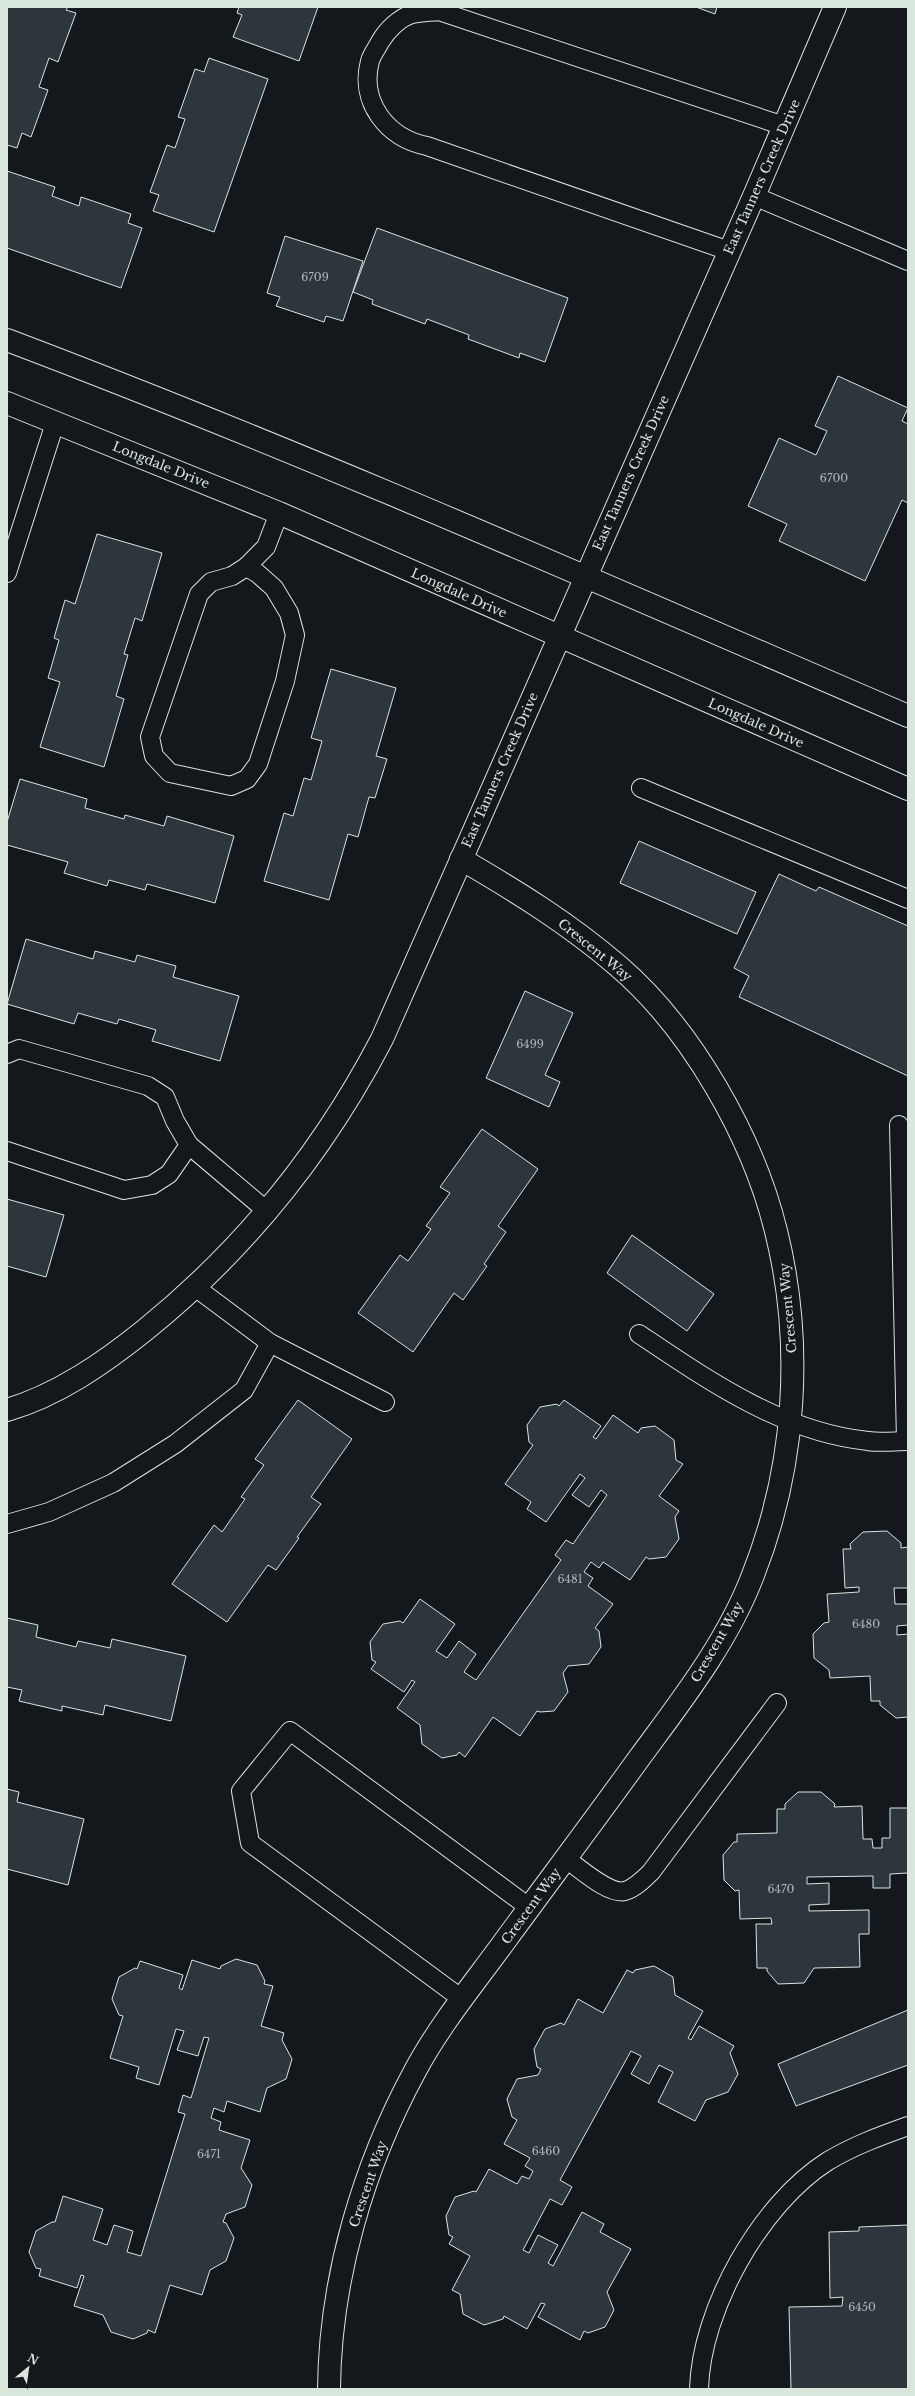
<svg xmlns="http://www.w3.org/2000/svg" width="915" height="2396" viewBox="0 0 915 2396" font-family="'Libre Baskerville',serif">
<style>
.building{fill:#2c363c;stroke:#d8e6dc}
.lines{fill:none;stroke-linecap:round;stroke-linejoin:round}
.service-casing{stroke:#d8e6dc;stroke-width:20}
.minor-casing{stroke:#d8e6dc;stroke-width:24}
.service{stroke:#14181c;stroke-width:18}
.minor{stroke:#14181c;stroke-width:22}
.labels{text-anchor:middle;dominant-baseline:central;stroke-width:3;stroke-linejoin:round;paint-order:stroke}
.number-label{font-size:11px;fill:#adbab4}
.street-label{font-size:13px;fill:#d8e6dc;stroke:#14181c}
</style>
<rect width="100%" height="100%" fill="#14181c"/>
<g class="building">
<polygon points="7,7 68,7 66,10 76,13 58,62 49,58 39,87 48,90 31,137 22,133 17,148 7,145"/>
<polygon points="239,7 318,7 299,61 233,37 242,15 237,13"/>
<polygon points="696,7 717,7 715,14"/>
<polygon points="209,58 268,79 214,232 153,211 159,195 150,192 167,145 175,148 185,119 178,117 195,69 204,72"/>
<polygon points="7,171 55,187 52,196 79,206 81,197 131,214 128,223 142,228 121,288 7,248"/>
<polygon points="377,228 568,298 545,362 520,353 519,358 468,339 469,335 427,319 425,324 372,304 373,300 353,292"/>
<polygon points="285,236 363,261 343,321 326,316 324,322 276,306 280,297 267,293"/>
<polygon points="838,376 908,408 902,421 908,424 908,503 902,500 865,581 779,541 787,524 748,506 779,438 816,455 827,431 815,426"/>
<polygon points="97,534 162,553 142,621 135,618 124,654 128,655 116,696 124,699 104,767 40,747 60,682 48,678 59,640 54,638 65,600 75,604"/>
<polygon points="331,669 396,688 376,756 387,759 375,798 369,797 358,837 348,834 329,900 264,881 284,813 293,816 304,778 311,780 322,741 311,738"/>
<polygon points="20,779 87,799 85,808 124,819 125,815 164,826 167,816 234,836 215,903 147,884 145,890 109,880 107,886 64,873 68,862 7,845 7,822"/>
<polygon points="639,841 756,892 737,934 620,883"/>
<polygon points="779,874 816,891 819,887 908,926 908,1076 739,997 749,976 734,968"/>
<polygon points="26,939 93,959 95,951 135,962 137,955 176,966 173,977 239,996 220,1061 152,1041 156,1030 119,1019 117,1024 78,1013 74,1024 7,1004"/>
<polygon points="525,991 573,1013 545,1075 560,1082 549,1107 486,1078"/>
<polygon points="482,1129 538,1169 498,1226 506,1232 484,1264 487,1266 463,1300 454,1293 413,1352 358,1313 400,1255 408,1261 431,1229 426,1226 450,1193 440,1187"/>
<polygon points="7,1199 64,1215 46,1277 7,1266"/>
<polygon points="632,1235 714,1294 687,1331 607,1273"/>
<polygon points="298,1400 352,1439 311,1497 321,1504 297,1537 299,1538 276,1570 268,1565 227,1622 172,1584 214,1525 222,1532 245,1499 241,1497 264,1465 255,1459"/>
<polygon points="564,1400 601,1426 593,1437 596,1439 613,1415 638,1433 641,1428 655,1426 674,1440 676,1460 683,1464 659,1496 679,1511 675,1517 679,1539 666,1557 649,1559 646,1557 630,1580 603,1562 599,1568 591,1562 584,1572 593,1578 588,1586 613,1604 595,1628 599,1631 601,1647 589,1664 568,1666 563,1673 568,1692 554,1711 540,1712 537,1711 520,1736 493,1717 465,1757 459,1752 457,1755 442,1758 422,1744 420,1725 397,1708 415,1682 412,1680 404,1692 371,1669 376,1662 372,1660 370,1642 383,1624 400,1621 403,1623 420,1599 455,1624 436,1651 447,1658 459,1641 476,1654 464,1672 476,1680 561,1560 555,1555 566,1540 573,1544 607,1495 601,1490 589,1507 572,1495 585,1478 580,1474 546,1522 527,1509 531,1502 505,1484 533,1445 529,1442 527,1425 540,1407 557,1404 559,1406"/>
<polygon points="887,1531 901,1543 901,1548 908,1547 908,1588 894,1588 895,1604 908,1604 908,1625 897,1626 897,1635 908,1634 908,1717 896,1718 880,1705 880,1701 871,1701 870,1676 830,1678 829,1670 814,1658 813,1634 824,1623 829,1622 827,1594 859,1592 859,1587 845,1588 843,1549 851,1549 850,1544 863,1532"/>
<polygon points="7,1618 38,1625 36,1637 76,1647 78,1641 110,1648 112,1639 186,1656 171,1721 105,1705 103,1715 62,1706 62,1711 19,1701 22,1690 7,1687"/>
<polygon points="7,1789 19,1792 17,1802 84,1819 68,1885 7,1869"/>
<polygon points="798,1792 821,1792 835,1804 834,1807 862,1806 863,1839 872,1839 873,1848 882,1848 882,1838 890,1838 890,1808 908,1808 908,1873 890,1874 890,1888 873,1888 873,1876 807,1877 807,1884 829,1883 829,1904 809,1905 809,1911 869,1910 869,1934 859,1934 860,1967 814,1968 804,1983 778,1984 767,1971 767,1968 757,1968 756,1924 772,1924 771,1918 740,1919 739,1890 735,1891 724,1880 723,1855 734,1842 737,1842 737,1834 777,1833 777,1809 785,1809 785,1804"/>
<polygon points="236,1959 257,1965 265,1981 264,1984 273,1986 261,2026 284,2033 282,2040 292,2059 286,2079 267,2088 260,2112 227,2101 224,2112 214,2108 211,2118 221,2122 219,2130 250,2140 241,2168 252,2185 245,2207 226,2214 223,2222 226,2223 234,2238 226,2261 210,2270 202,2295 170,2285 155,2333 148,2330 147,2333 133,2339 111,2332 103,2315 74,2306 84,2276 81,2275 77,2288 39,2276 41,2269 36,2268 29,2252 36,2231 52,2222 55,2222 63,2196 103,2209 93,2240 107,2245 114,2225 133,2231 127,2252 141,2256 185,2114 178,2112 183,2095 191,2098 209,2038 204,2037 198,2056 177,2050 184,2031 176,2029 159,2085 136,2078 139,2067 110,2058 123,2016 119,2015 112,1999 119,1977 135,1968 137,1969 140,1961 183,1975 179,1988 182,1990 192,1960 220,1969 221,1966"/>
<polygon points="654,1966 673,1977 675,1995 703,2011 688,2038 691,2040 699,2026 734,2046 730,2053 738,2074 728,2092 706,2100 695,2121 658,2102 673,2072 659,2065 649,2084 631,2074 641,2056 631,2051 560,2180 572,2187 562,2205 550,2199 523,2250 529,2253 538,2235 558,2245 548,2263 553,2266 582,2212 604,2224 600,2232 631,2249 607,2292 614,2310 605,2327 588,2333 584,2331 580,2340 538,2317 545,2304 541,2303 527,2329 504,2316 503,2319 484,2325 463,2314 460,2294 452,2290 470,2256 449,2244 453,2237 449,2235 446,2216 455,2197 474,2191 476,2192 489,2169 517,2184 522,2176 529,2179 533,2171 525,2166 530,2158 504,2144 517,2120 512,2117 507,2099 517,2079 538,2075 541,2069 537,2067 534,2049 545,2029 561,2023 564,2025 578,1999 603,2013 627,1970 633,1973 635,1970"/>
<polygon points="908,2010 908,2065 796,2106 778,2064"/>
<polygon points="908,2225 908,2389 791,2389 789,2307 842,2306 843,2297 830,2298 829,2232 859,2231 859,2227"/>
</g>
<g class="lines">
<defs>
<g id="service">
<polyline points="754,196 908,261"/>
<path d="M 729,251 L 427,146 C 387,138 359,102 370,61 C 372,54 377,48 380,42 C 387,30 399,18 412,14 C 420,12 430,12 439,11 L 784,126"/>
<polygon points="246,567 257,573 274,588 289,613 295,635 285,681 258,764 247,779 231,786 170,773 154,756 150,737 199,594 211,582 232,576"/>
<polyline points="246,567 266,547 279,513"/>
<polyline points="7,573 55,423"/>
<polyline points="641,788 908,899"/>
<polyline points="7,1054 19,1049 148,1086 165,1097 175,1121 189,1145 169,1174 152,1185 124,1190 7,1151"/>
<polyline points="899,1125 906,1441"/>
<polyline points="189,1145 268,1212"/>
<polyline points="195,1287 270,1343 385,1402"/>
<path d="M 639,1334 C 709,1381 782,1432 868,1441 C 881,1443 895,1441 908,1441"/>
<polyline points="7,1524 49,1512 113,1483 175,1444 244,1390 270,1343"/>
<path d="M 566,1859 C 580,1868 608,1895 625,1891 C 635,1888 644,1879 651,1872 L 777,1703"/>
<polyline points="462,1999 250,1843 241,1791 290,1731 530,1908"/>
<path d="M 699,2389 C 701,2310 760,2204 828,2161 C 853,2146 880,2136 908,2126"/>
</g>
<g id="minor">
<path d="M 7,340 C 311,455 609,587 908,716"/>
<polyline points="7,403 279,513 908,789"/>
<path d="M 7,1410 C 58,1395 104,1363 145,1330 C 244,1250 323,1152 382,1039 L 754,196 L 835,7"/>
<path d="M 329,2389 C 330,2279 363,2167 415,2071 C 440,2024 476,1981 507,1938 C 551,1878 596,1818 640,1757 C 682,1700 728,1641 753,1575 C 796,1466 804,1344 776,1231 C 753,1137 691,1028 617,965 C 568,923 516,891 461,859"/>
</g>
</defs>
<use href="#service" class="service-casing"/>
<use href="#minor" class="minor-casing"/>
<use href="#service" class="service"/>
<use href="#minor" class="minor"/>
</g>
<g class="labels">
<g class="number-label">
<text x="315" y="277">6709</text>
<text x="834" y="478">6700</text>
<text x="530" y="1044">6499</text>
<text x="570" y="1579">6481</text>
<text x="866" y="1624">6480</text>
<text x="781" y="1889">6470</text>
<text x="546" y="2151">6460</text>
<text x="209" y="2154">6471</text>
<text x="862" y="2307">6450</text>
</g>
<g class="street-label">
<text transform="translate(762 177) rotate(-66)">East Tanners Creek Drive</text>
<text transform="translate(161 465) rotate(22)">Longdale Drive</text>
<text transform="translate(631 473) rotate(-66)">East Tanners Creek Drive</text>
<text transform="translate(459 593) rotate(24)">Longdale Drive</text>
<text transform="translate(756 723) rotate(24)">Longdale Drive</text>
<text transform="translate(500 770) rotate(-66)">East Tanners Creek Drive</text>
<text transform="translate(595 950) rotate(39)">Crescent Way</text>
<text transform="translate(788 1308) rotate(-95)">Crescent Way</text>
<text transform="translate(717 1642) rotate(-60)">Crescent Way</text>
<text transform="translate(531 1906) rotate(-54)">Crescent Way</text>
<text transform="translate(368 2184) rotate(-71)">Crescent Way</text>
</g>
</g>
<rect width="915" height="2396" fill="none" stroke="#d8e6dc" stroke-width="16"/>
<g transform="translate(28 2368) rotate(29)" stroke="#14181c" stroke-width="3" paint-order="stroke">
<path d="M0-3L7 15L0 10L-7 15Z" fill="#d8e6dc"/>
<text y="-6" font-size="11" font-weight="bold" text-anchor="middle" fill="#d8e6dc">N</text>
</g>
</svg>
